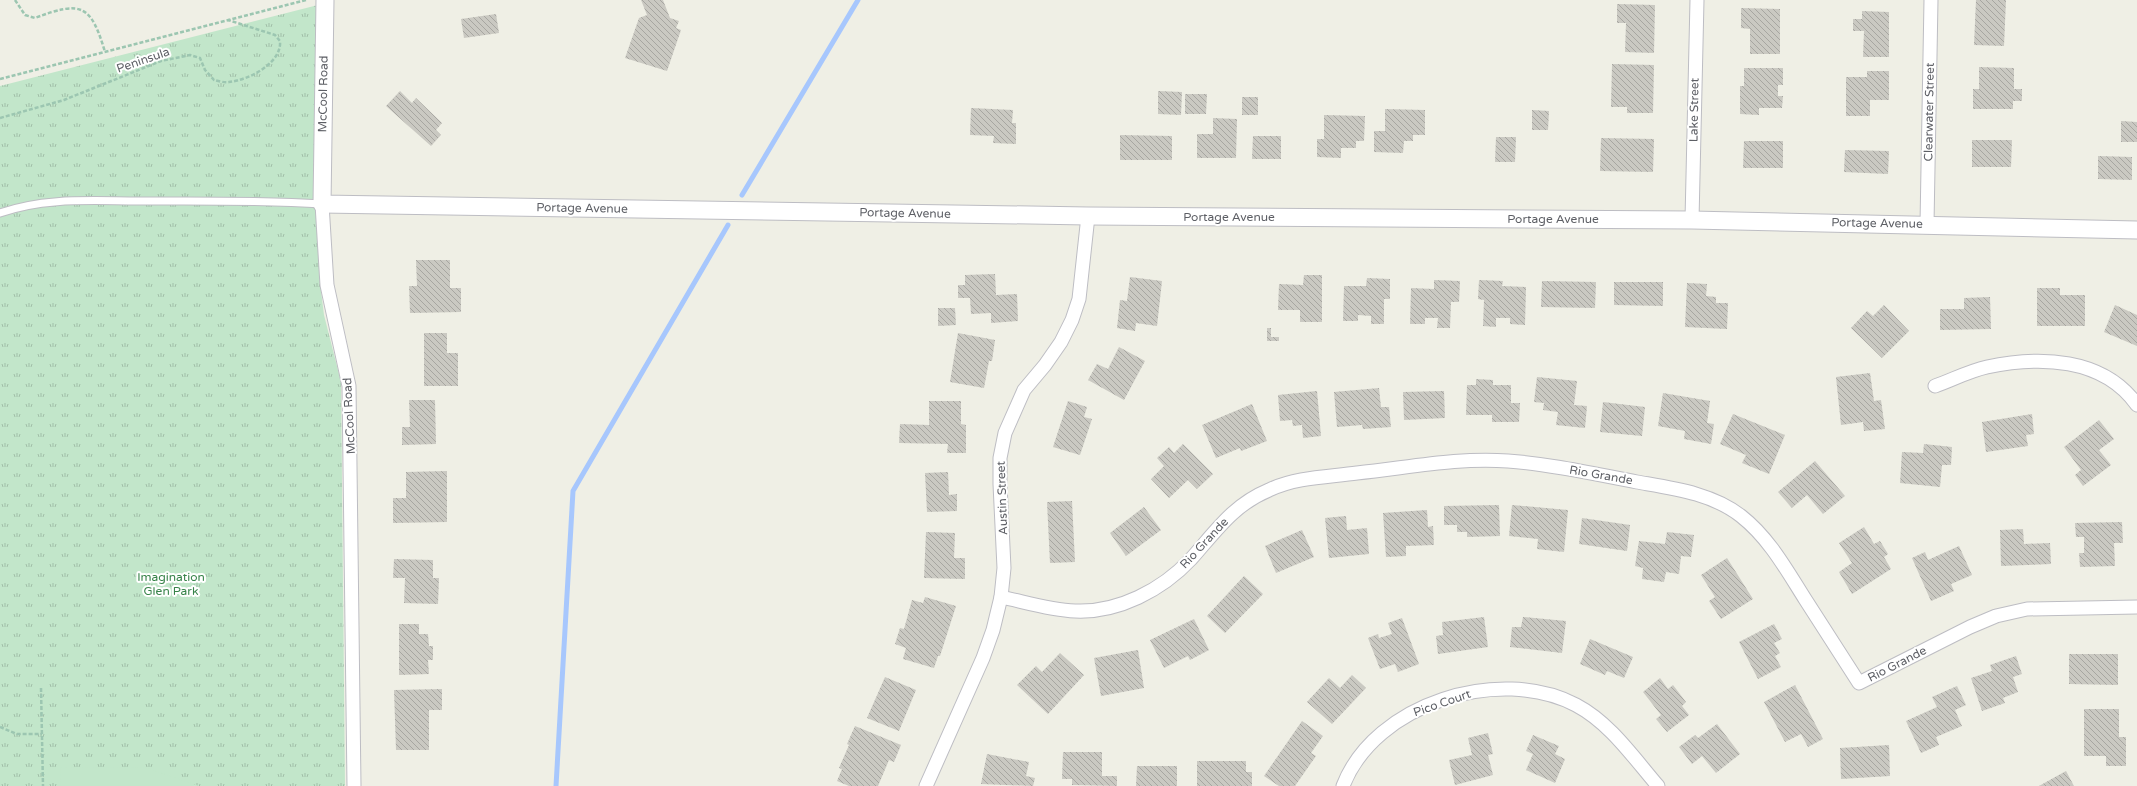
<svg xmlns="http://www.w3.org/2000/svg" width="2137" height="786" viewBox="0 0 2137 786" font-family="'Varela Round',sans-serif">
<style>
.park{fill:url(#park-tufts)}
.pitch{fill:#c2e6ca}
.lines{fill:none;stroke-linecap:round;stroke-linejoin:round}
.stream{stroke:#a7c7fd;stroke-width:5}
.building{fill:url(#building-back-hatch)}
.service-casing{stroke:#bdbdc3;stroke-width:9}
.minor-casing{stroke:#bdbdc3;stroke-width:15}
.tertiary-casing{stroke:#bdbdc3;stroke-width:19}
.path{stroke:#9cc6b1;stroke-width:2.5;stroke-dasharray:4 2;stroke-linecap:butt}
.service{stroke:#fff;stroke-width:7}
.minor{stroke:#fff;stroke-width:13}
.tertiary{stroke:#fff;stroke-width:17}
.labels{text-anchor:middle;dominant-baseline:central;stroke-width:4;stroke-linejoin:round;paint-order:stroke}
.street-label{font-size:12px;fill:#5d5f65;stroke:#fff}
.park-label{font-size:12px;fill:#378349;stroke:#fff}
</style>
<defs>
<pattern id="park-tufts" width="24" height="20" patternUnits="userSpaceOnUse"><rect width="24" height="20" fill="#c2e6ca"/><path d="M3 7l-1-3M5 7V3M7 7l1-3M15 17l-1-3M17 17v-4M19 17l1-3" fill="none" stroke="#a1bea8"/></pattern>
<pattern id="building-back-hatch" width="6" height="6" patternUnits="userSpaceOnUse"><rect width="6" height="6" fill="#cac9c2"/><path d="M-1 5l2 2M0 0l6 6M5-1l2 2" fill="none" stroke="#a7a6a1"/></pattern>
</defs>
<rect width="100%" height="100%" fill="#efefe5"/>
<polygon class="park" points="318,5 318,174 321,291 324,315 341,382 345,786 0,786 0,86"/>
<polygon class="pitch" points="60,767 147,768 199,786 61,786"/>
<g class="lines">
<g class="stream">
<polyline points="742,195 858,0"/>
<polyline points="556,786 573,491 728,225"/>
</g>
</g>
<g class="building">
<polygon points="641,0 663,0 670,18 679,21 676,28 681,30 667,71 625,58 639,18 647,15"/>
<polygon points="1976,0 2006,0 2004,46 1974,45"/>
<polygon points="1617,4 1655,5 1654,53 1625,52 1626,23 1617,23"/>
<polygon points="1741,8 1780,9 1780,54 1750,54 1750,29 1741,28"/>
<polygon points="1862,11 1889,12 1889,57 1863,57 1864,31 1853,31 1853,19 1862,19"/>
<polygon points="496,14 499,33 464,38 461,19"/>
<polygon points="1612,64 1654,65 1653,113 1627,113 1627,107 1611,107"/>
<polygon points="1979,67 2014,68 2014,89 2022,89 2022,101 2013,101 2013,109 1973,109 1973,89 1979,89"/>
<polygon points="1744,68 1783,68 1783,85 1778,85 1778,96 1783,96 1782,108 1759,108 1759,115 1740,114 1740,86 1744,86"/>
<polygon points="1867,71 1889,71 1889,100 1870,100 1870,116 1846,116 1846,77 1867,77"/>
<polygon points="400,91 412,103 416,98 442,123 436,130 441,135 431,146 386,106"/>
<polygon points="1158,91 1182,92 1181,115 1158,114"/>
<polygon points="1185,94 1207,94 1206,114 1185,114"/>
<rect x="1242" y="97" width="16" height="18"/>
<polygon points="971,108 1013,110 1012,123 1016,123 1016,144 993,143 994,136 970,135"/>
<polygon points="1385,109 1425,110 1425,135 1413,135 1413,141 1404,141 1403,153 1374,152 1374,131 1385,131"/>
<polygon points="1532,110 1549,111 1548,130 1532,130"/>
<polygon points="1324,115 1365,116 1364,141 1356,141 1356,148 1341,148 1341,158 1317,157 1317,139 1324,139"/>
<polygon points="1213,118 1237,119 1236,158 1197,158 1197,134 1213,134"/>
<polygon points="2121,121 2137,122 2137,142 2121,142"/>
<polygon points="1120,135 1172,136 1172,160 1120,160"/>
<polygon points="1253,136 1281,136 1281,159 1252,159"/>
<polygon points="1496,137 1516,137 1515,162 1495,162"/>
<polygon points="1601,138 1654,139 1653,172 1600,171"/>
<polygon points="1972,140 2012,140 2011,167 1972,167"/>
<polygon points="1744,141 1783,141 1783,168 1743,168"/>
<polygon points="1845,150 1889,151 1888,174 1844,172"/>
<polygon points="2098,156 2132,157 2132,180 2098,179"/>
<polygon points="416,260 450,260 450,288 461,288 461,312 410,313 409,286 417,286"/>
<polygon points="995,274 996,295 1017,294 1018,321 991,323 991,313 971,314 970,298 958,298 958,285 965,285 965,275"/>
<polygon points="1304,275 1322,275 1322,322 1300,322 1300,310 1278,310 1279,284 1303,285"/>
<polygon points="1130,277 1162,281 1157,326 1136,323 1135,331 1117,328 1120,300 1127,301"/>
<polygon points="1367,278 1390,279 1390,299 1384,299 1384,324 1371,324 1371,316 1358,315 1358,321 1343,321 1344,286 1366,286"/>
<polygon points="1434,280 1460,281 1459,302 1451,302 1450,328 1437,328 1438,318 1425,318 1425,324 1410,324 1411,288 1434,289"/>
<polygon points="1479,280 1503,281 1502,286 1526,287 1525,325 1510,324 1510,318 1496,318 1496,327 1483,326 1484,300 1478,299"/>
<polygon points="1542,281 1596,282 1595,308 1541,307"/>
<polygon points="1614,282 1663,282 1663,306 1614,305"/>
<polygon points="1687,283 1707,284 1706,296 1716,297 1716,303 1728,303 1727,329 1685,327"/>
<polygon points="2037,288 2060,288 2060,295 2085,295 2085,326 2037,326"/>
<polygon points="1990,297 1991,329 1940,330 1940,309 1964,309 1964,298"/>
<polygon points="1884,305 1909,331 1882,358 1851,328 1867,311 1873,316"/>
<polygon points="2115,305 2137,315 2137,346 2104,332"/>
<polygon points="938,308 955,308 956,325 938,326"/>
<polygon points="1267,328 1271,328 1271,337 1279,337 1279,341 1267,341"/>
<polygon points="424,333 447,333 447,353 458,353 458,386 424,386"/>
<polygon points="958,333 995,340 992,361 989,361 984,388 950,382"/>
<polygon points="1119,347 1145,361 1124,400 1088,380 1097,364 1108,369"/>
<polygon points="1870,373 1874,401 1881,400 1885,429 1864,431 1863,422 1841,425 1836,377"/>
<polygon points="1537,377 1577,381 1574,405 1587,406 1585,428 1556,425 1558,412 1543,410 1544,403 1534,402"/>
<polygon points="1476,379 1493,380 1493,385 1511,385 1511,403 1520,403 1519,422 1492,422 1492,415 1466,415 1467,385 1476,385"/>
<polygon points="1379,388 1381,407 1389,407 1391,427 1363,429 1362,425 1337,427 1334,392"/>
<polygon points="1317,391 1321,436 1303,438 1302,425 1293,426 1292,420 1280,421 1278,395"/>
<polygon points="1444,391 1445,418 1404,420 1403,392"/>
<polygon points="1663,393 1710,401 1707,423 1714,424 1711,444 1684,439 1685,431 1658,426"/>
<polygon points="409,400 435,400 436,444 402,445 402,427 410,427"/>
<polygon points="929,401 961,401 961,424 966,425 966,453 947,453 948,444 899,443 900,424 929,425"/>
<polygon points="1068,401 1087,407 1084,417 1092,419 1080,455 1053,447"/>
<polygon points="1603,402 1645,407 1642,436 1600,432"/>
<polygon points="1252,404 1267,441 1241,451 1240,448 1216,458 1202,425"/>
<polygon points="1733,414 1785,435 1769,474 1742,463 1746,455 1720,444"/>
<polygon points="2032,414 2034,434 2026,435 2028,446 1986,452 1982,422"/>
<polygon points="2099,420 2114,439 2099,450 2111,465 2083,486 2075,475 2081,470 2064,447"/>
<polygon points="1183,444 1213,474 1197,489 1188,480 1169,498 1151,479 1164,466 1157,458 1169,447 1174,453"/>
<polygon points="1924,444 1952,447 1951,465 1942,465 1940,487 1900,483 1902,452 1923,453"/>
<polygon points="1815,461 1845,496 1823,514 1807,495 1792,508 1778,492"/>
<polygon points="447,471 447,522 393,523 393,498 406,498 406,472"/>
<polygon points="948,472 949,495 957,494 957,511 927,512 925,473"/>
<polygon points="1072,501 1075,562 1050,563 1047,502"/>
<polygon points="1499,505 1500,536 1467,537 1467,532 1457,532 1457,525 1444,525 1444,506"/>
<polygon points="1512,505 1568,510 1564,552 1537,549 1538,539 1509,536"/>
<polygon points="1144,507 1161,530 1126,556 1110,533"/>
<polygon points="1427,510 1428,527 1433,526 1434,545 1406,546 1406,556 1386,557 1383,513"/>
<polygon points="1346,516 1347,530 1367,528 1369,554 1329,558 1325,518"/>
<polygon points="1582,518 1630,525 1627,551 1579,544"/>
<polygon points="2122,522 2123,543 2114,543 2115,566 2080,567 2079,553 2084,553 2084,537 2076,537 2075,523"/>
<polygon points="1864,527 1874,544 1880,541 1888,554 1884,557 1891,569 1852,594 1839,572 1852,563 1839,543"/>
<polygon points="2023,529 2024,544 2050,543 2051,564 2001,566 2000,530"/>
<polygon points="1302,530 1314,557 1276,573 1265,546"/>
<polygon points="926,532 955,533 954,558 965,558 965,579 924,578"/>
<polygon points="1667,532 1694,535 1691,557 1681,556 1679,574 1666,572 1664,582 1642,579 1643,568 1635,566 1639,541 1665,544"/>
<polygon points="1959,546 1972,575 1951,584 1954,591 1931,601 1912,558 1925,552 1928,560"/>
<polygon points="1727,558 1753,599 1721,619 1709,601 1715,597 1701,575"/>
<polygon points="394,559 433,560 433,578 439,578 438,604 404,603 405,578 393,578"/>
<polygon points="1244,576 1263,594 1225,633 1207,616"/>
<polygon points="925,597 956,606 940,656 938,656 934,668 903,659 906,648 895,644 900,628 904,629 912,600 923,603"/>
<polygon points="1484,617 1488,647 1438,654 1436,636 1443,635 1442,622"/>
<polygon points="1523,617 1566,621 1562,653 1510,647 1512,627 1521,627"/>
<polygon points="1402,618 1419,664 1398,672 1395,664 1380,669 1368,638 1378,634 1379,638 1392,634 1388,623"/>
<polygon points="1194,619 1209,650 1190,660 1188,656 1164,668 1150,640"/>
<polygon points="399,624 419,624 419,634 428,634 429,646 433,646 433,660 428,660 429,674 399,675"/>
<polygon points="1774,624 1782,639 1774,643 1780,653 1775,656 1781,667 1758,679 1739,642"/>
<polygon points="1590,639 1633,657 1624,678 1607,671 1605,675 1580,664"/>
<polygon points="1138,650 1144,688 1101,696 1094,658"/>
<polygon points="1060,653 1084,675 1048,714 1017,685 1036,666 1042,672"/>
<polygon points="2069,654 2118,654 2118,685 2069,684"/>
<polygon points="2016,656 2022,674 2013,677 2018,692 2003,698 2005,703 1982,711 1971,678 1992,671 1990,665"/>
<polygon points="1352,675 1366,688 1332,724 1307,702 1329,678 1340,688"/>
<polygon points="885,677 916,690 899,731 867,718"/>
<polygon points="1660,678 1668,689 1673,685 1686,702 1682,706 1689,715 1667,732 1656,719 1661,715 1643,692"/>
<polygon points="1795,685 1823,739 1808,747 1801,734 1785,742 1764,702"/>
<polygon points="1957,686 1966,705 1955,710 1962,726 1936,737 1939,745 1921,753 1906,721 1937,707 1932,697"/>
<polygon points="442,689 442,710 429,710 429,750 396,750 394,690"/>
<polygon points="2084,709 2119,709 2119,737 2126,737 2126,766 2106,766 2106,756 2084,756"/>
<polygon points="1302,721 1323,736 1311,753 1316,756 1295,786 1279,786 1264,776"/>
<polygon points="1717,724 1740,754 1716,773 1702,756 1692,764 1679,747 1695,735 1698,738"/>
<polygon points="855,726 901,745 894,762 889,760 878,786 849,786 837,781 842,769 839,768 849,745 847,744"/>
<polygon points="1488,733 1493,754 1488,755 1493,775 1455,785 1449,760 1472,755 1468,738"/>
<polygon points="1533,735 1559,746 1555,754 1565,759 1555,783 1526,770 1533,754 1526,751"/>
<polygon points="1889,745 1890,776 1841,779 1840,748"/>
<polygon points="1063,752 1102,752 1102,776 1117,776 1117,786 1072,785 1072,779 1062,779"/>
<polygon points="987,754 1029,762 1026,776 1035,778 1033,786 981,784"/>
<polygon points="1197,761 1246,761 1246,772 1252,772 1252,786 1197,786"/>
<polygon points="1137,766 1177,766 1177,786 1136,786"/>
<polygon points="2066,771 2074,786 2039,786"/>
</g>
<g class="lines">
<defs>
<path id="service" d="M 0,213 C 45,197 92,201 139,201 C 200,201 261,200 322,204"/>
<g id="minor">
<polyline points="322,204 327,285 349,386 354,786"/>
<polyline points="1692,220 1697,0"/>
<polyline points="1927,224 1931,0"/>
<path d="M 1935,386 C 1952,380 1969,371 1987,367 C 2039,356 2103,357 2137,405"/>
<path d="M 1001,597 C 1025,602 1050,610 1075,611 C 1118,613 1162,590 1191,559 C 1216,531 1233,505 1269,490 C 1296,477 1328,477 1357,473 C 1407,468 1458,457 1508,461 C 1551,464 1594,474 1637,482 C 1671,488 1712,493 1741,516 C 1769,538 1786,569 1805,599 C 1823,627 1841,655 1859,683 L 1970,627 L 1996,616 L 2027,609 L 2137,607"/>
<polyline points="926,786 983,658 993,630 1001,597 1004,568 1000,484 1000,458 1005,433 1024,390 1045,365 1061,342 1072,320 1079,299 1088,216"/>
<path d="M 1343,786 C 1375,703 1500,665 1576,705 C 1610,723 1633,757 1658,786"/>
</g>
<polyline id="tertiary" points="325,0 322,204 1088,216 1692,220 2137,230"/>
</defs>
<use href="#service" class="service-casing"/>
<use href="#minor" class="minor-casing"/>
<use href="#tertiary" class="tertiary-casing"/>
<g class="path">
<path d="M 15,0 L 25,15 L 35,18 C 82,0 91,5 105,52"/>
<polyline points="0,79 306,0"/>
<path d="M 0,118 L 64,100 L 161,61 L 190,55 L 200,58 L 205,70 L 214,80 C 218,81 225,83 229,82 C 249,80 282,63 280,41 L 275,35 L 228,20"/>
<polyline points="41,688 43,786"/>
<polyline points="0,727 17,734 42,734"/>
</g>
<use href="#service" class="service"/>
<use href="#minor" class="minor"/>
<use href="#tertiary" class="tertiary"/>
</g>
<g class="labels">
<g class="street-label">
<text transform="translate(143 60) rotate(-19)">Peninsula</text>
<text transform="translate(323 94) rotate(-89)">McCool Road</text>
<text transform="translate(1694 110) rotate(-89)">Lake Street</text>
<text transform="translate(1929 112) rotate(-89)">Clearwater Street</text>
<text transform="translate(582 208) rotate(1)">Portage Avenue</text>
<text transform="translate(905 213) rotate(1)">Portage Avenue</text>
<text x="1229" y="217">Portage Avenue</text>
<text x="1553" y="219">Portage Avenue</text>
<text transform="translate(1877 223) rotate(1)">Portage Avenue</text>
<text transform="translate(349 416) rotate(-93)">McCool Road</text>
<text transform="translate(1601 475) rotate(10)">Rio Grande</text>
<text transform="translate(1002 498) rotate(-92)">Austin Street</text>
<text transform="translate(1204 543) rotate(-47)">Rio Grande</text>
<text transform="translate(1897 664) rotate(-27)">Rio Grande</text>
<text transform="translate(1442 703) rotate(-19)">Pico Court</text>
</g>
<g class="park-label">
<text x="171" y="577">Imagination<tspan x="171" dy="14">Glen Park</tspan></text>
</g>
</g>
</svg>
